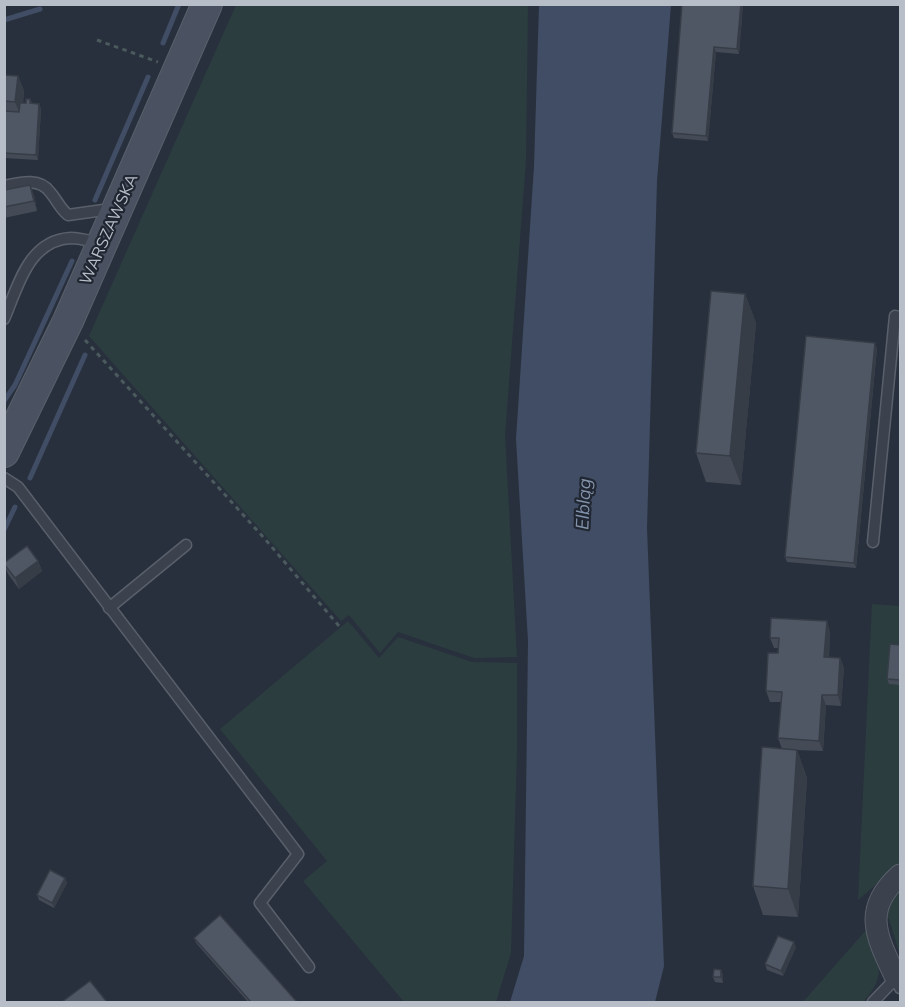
<svg xmlns="http://www.w3.org/2000/svg" width="905" height="1007" viewBox="0 0 905 1007" font-family="Mulish,sans-serif">
<style>
.green{fill:#2b3d3f}
.water{fill:#404d64}
.lines{fill:none;stroke-linecap:round;stroke-linejoin:round}
.stream{stroke:#404d64;stroke-width:5}
.lane-casing{stroke:#5a606b;stroke-width:13}
.street-casing{stroke:#5a606b;stroke-width:23}
.secondary-casing{stroke:#5a606b;stroke-width:32}
.path{stroke:#4a5a5d;stroke-width:3;stroke-dasharray:4.5 4.5;stroke-linecap:butt}
.lane{stroke:#3c424d;stroke-width:10}
.street{stroke:#3c424d;stroke-width:21}
.secondary{stroke:#4a5160;stroke-width:30}
.wall{fill:#444b57}
.shaded-wall{fill:#373d47}
.building{fill:#4f5765;stroke:#373d47;stroke-width:1.5}
.labels{text-anchor:middle;dominant-baseline:central;stroke-width:4.5;stroke-linejoin:round;paint-order:stroke}
.street-label{font-size:16px;fill:#b8bec8;stroke:#212732}
.water-label{font-size:18px;font-style:italic;fill:#8393ac;stroke:#212732}
</style>
<rect width="100%" height="100%" fill="#28303d"/>
<g class="green">
<polygon points="236,5 528,5 526,160 505,435 517,657 474,658 398,632 380,653 349,615 341,621 89,336"/>
<polygon points="872,604 900,606 900,864 858,900"/>
<polygon points="348,621 379,658 398,637 472,662 517,663 517,751 511,953 496,1002 404,1002 303,881 327,861 220,729"/>
<polygon points="900,884 900,955 883,900"/>
<path d="M 867,929 C 878,962 889,973 863,1002 L 803,1002 Z"/>
</g>
<polygon class="water" points="539,5 671,5 657,181 647,528 664,966 655,1002 510,1002 524,956 528,641 516,439 534,166"/>
<g class="lines">
<g class="stream">
<polyline points="4,20 40,9"/>
<polyline points="163,43 179,4"/>
<polyline points="95,200 148,77"/>
<polyline points="4,401 15,385 72,261"/>
<polyline points="30,478 85,355"/>
<polyline points="4,530 15,507"/>
</g>
<defs>
<g id="lane">
<path d="M 4,186 C 19,183 39,177 50,192 C 57,200 59,207 68,215 L 111,209"/>
<path d="M 4,319 C 18,287 28,240 71,238 C 80,238 90,241 99,243"/>
<polyline points="4,478 18,487 298,854 260,903 309,967"/>
<polyline points="873,542 895,316 900,317"/>
<polyline points="109,608 186,545"/>
<polyline points="873,1002 896,978 900,988"/>
</g>
<path id="street" d="M 896,978 C 877,937 861,910 900,875"/>
<polyline id="secondary" points="4,452 68,321 207,4"/>
</defs>
<use href="#lane" class="lane-casing"/>
<use href="#street" class="street-casing"/>
<use href="#secondary" class="secondary-casing"/>
<g class="path">
<polyline points="97,40 158,62"/>
<polyline points="85,340 265,539 339,626"/>
</g>
<use href="#lane" class="lane"/>
<use href="#street" class="street"/>
<use href="#secondary" class="secondary"/>
</g>
<g class="wall">
<polygon points="682,4 743,4 739,54 716,52 708,141 674,138 672,133"/>
<polygon points="4,75 18,76 24,91 23,103 26,103 30,99 32,103 39,104 41,109 38,160 4,158"/>
<polygon points="4,190 34,195 37,211 4,218"/>
<polygon points="745,294 756,323 741,485 706,482 696,453"/>
<polygon points="877,348 856,568 787,562 785,557"/>
<polygon points="38,561 42,571 19,589 8,574 4,565 4,563"/>
<polygon points="830,631 829,657 840,658 844,668 841,706 826,705 823,751 797,750 807,778 798,917 763,915 753,886 782,749 778,738 781,702 770,702 766,691 778,653 778,648 774,648 770,638"/>
<polygon points="900,645 900,685 889,684 887,679"/>
<polygon points="65,878 67,883 54,908 39,900 37,895"/>
<polygon points="194,938 297,1002 248,1002 196,943"/>
<polygon points="796,947 783,976 767,970 765,964"/>
<polygon points="721,970 723,975 723,983 715,982 713,977"/>
</g>
<g class="shaded-wall">
<polygon points="741,4 743,4 739,54 737,49"/>
<polygon points="714,47 716,52 708,141 706,136"/>
<polygon points="18,76 24,91 21,117 15,102"/>
<polygon points="39,104 41,109 38,160 36,155"/>
<polygon points="30,185 34,195 37,211 34,201"/>
<polygon points="745,294 756,323 741,485 730,456"/>
<polygon points="875,343 877,348 856,568 854,563"/>
<polygon points="38,561 42,571 19,589 15,578"/>
<polygon points="827,621 830,631 828,667 824,657"/>
<polygon points="840,658 844,668 841,706 838,695"/>
<polygon points="822,695 826,705 823,751 819,741"/>
<polygon points="797,750 807,778 798,917 788,889"/>
<polygon points="65,878 67,883 54,908 52,903"/>
<polygon points="794,942 796,947 783,976 781,971"/>
<polygon points="721,970 723,975 723,983 721,977"/>
</g>
<g class="building">
<polygon points="682,4 741,4 737,49 714,47 706,136 672,133"/>
<polygon points="4,75 18,76 15,102 4,101"/>
<polygon points="26,99 30,99 30,103 39,104 36,155 4,153 4,111 19,112 20,103 26,103"/>
<polygon points="30,185 34,201 4,207 4,190"/>
<polygon points="711,291 745,294 730,456 696,453"/>
<polygon points="806,336 875,343 854,563 785,557"/>
<polygon points="27,546 38,561 15,578 4,564 4,563"/>
<polygon points="771,618 827,621 824,657 840,658 838,695 822,695 819,741 778,738 782,692 766,691 768,653 778,653 779,638 770,638"/>
<polygon points="890,644 900,645 900,680 887,679"/>
<polygon points="762,747 797,750 788,889 753,886"/>
<polygon points="50,870 65,878 52,903 37,895"/>
<polygon points="220,915 297,1002 251,1002 194,938"/>
<polygon points="778,936 794,942 781,971 765,964"/>
<polygon points="714,969 721,970 721,977 713,977"/>
<polygon points="90,981 107,1002 62,1002"/>
</g>
<g class="labels">
<g class="street-label">
<text transform="translate(108 229) rotate(-66)">WARSZAWSKA</text>
</g>
<g class="water-label">
<text transform="translate(583 504) rotate(-87)">Elbląg</text>
</g>
</g>
<rect width="905" height="1007" fill="none" stroke="#b8bec8" stroke-width="12"/>
</svg>
